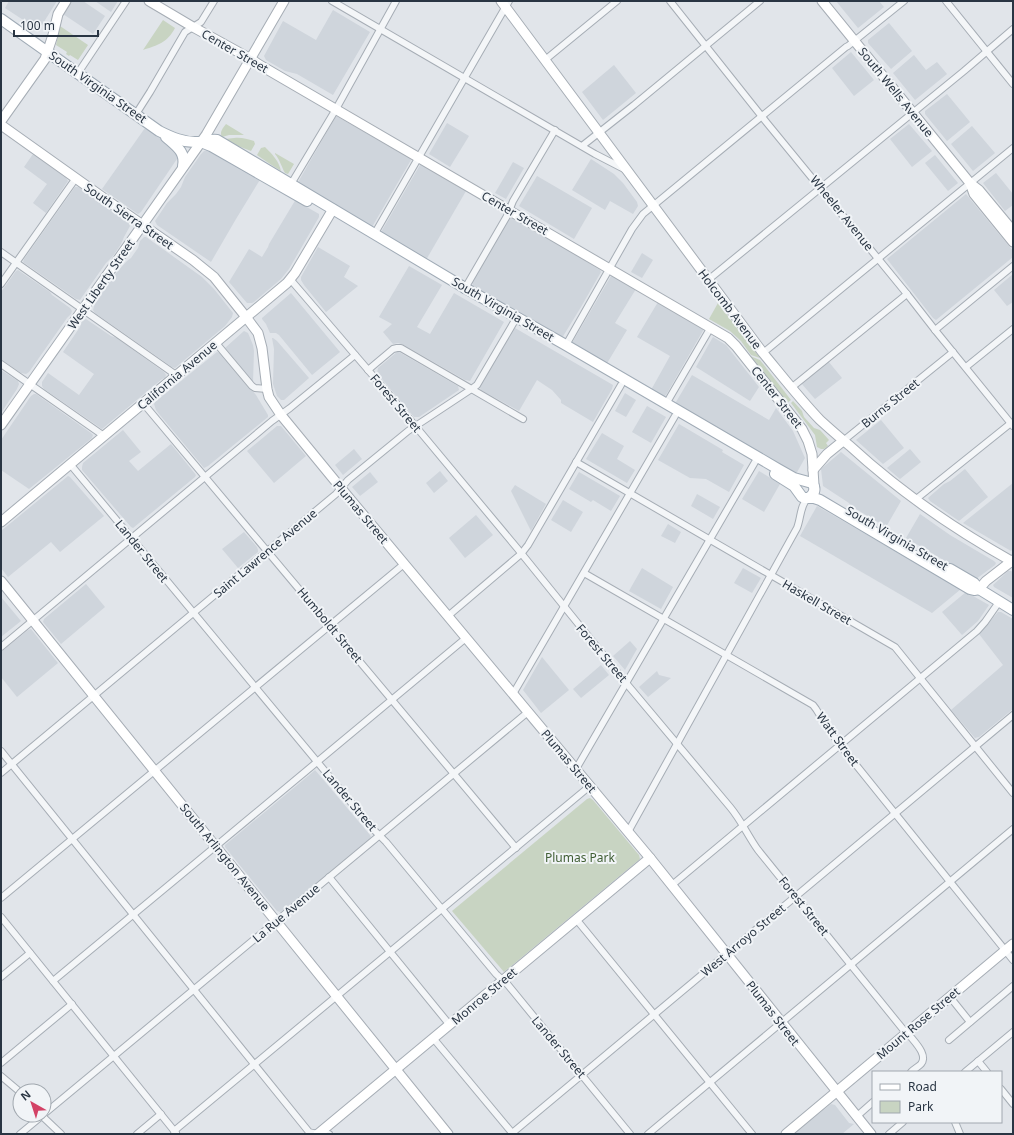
<svg xmlns="http://www.w3.org/2000/svg" width="1014" height="1135" viewBox="0 0 1014 1135" font-family="'Noto Sans',sans-serif">
<style>
.built{fill:#cfd5dc}
.green{fill:#c8d4c2}
.lines{fill:none;stroke-linecap:round;stroke-linejoin:round}
.street-casing{stroke:#a6adb5;stroke-width:8}
.secondary-casing{stroke:#a6adb5;stroke-width:11}
.primary-casing{stroke:#a0abb6;stroke-width:12}
.street{stroke:#f4f6f8;stroke-width:6}
.secondary{stroke:#fff;stroke-width:9}
.primary{stroke:#fff;stroke-width:10}
.labels{text-anchor:middle;dominant-baseline:central;stroke-width:4;stroke-linejoin:round;paint-order:stroke}
.street-label{font-size:12px;fill:#293543;stroke:#f1f4f7}
.park-label{font-size:12px;fill:#415f35;stroke:#f1f4f7}
</style>
<rect width="100%" height="100%" fill="#e1e5ea"/>
<g class="built">
<polygon points="9,1 57,1 42,25 40,25 37,29 5,8"/>
<polygon points="71,1 83,1 105,16 93,34 63,14"/>
<polygon points="95,1 118,1 111,12"/>
<polygon points="836,1 879,1 884,7 858,28"/>
<polygon points="333,10 370,32 333,95 297,74 285,71 266,60 264,56 283,21 316,40"/>
<polygon points="889,23 912,51 891,69 868,43 868,40"/>
<polygon points="851,52 874,80 854,96 832,68"/>
<polygon points="914,55 926,70 937,62 947,74 915,100 893,73"/>
<polygon points="614,65 636,93 603,120 582,92"/>
<polygon points="947,94 970,122 947,141 925,114 925,111"/>
<polygon points="336,116 338,117 410,158 411,160 372,227 297,184"/>
<polygon points="447,123 469,136 450,167 429,154"/>
<polygon points="909,124 932,151 912,167 890,139"/>
<polygon points="972,126 995,153 973,171 951,144"/>
<polygon points="145,128 173,147 179,156 141,212 138,214 102,189"/>
<polygon points="207,150 242,171 253,177 261,178 236,219 211,262 157,225 155,221 167,203 176,194 181,187 185,177 201,154 204,151"/>
<polygon points="33,154 66,178 68,181 46,213 33,203 47,184 24,167"/>
<polygon points="935,155 958,183 948,191 925,163"/>
<polygon points="591,159 614,174 623,183 637,202 638,206 633,214 610,201 605,210 572,190"/>
<polygon points="513,162 524,168 506,199 495,193"/>
<polygon points="420,165 423,165 466,191 426,260 381,232"/>
<polygon points="996,173 1013,194 1013,205 1005,211 983,183"/>
<polygon points="537,176 592,208 574,239 519,206"/>
<polygon points="75,187 78,187 80,188 127,221 129,224 130,226 124,237 121,244 113,256 106,263 82,297 80,300 76,299 23,262 24,259"/>
<polygon points="966,194 1013,251 1013,257 936,320 933,318 887,259"/>
<polygon points="296,199 305,206 319,214 319,217 289,269 281,279 254,302 252,303 247,303 229,282 249,249 262,257 268,247 269,244"/>
<polygon points="511,217 547,237 600,270 601,272 581,307 562,338 474,288 473,286 472,282 509,218"/>
<polygon points="144,237 146,237 202,277 214,289 233,313 232,317 225,326 175,368 172,367 95,313 93,310 95,303 117,272 127,261 131,258 138,248 140,241"/>
<polygon points="318,247 350,266 344,277 358,286 326,312 304,285 301,280 301,277"/>
<polygon points="642,253 653,260 642,278 631,272"/>
<polygon points="409,266 442,285 417,327 430,334 454,293 504,322 470,381 465,380 404,345 398,343 393,344 383,332 392,324 379,317"/>
<polygon points="18,270 50,292 52,295 70,308 72,311 71,314 67,318 29,372 26,374 21,373 1,359 1,292 16,271"/>
<polygon points="1013,274 1013,302 1007,306 994,290"/>
<polygon points="611,276 612,276 636,289 615,323 627,330 606,365 572,343"/>
<polygon points="291,293 340,352 312,375 279,335 276,333 270,333 266,324 262,319 262,318"/>
<polygon points="658,302 704,329 666,395 664,397 651,390 670,356 637,337"/>
<polygon points="86,319 111,336 117,338 164,372 166,375 165,378 162,379 102,429 44,389 42,386 42,382 48,373 79,395 94,374 63,352 80,327 81,323 83,320"/>
<polygon points="515,328 613,385 612,389 593,422 561,403 561,400 552,390 537,380 519,411 481,390 479,386 513,329"/>
<polygon points="244,331 248,333 253,345 254,351 253,382 225,348"/>
<polygon points="713,337 726,345 759,387 750,401 696,367"/>
<polygon points="273,338 277,341 309,378 284,400 281,400 277,396 273,384 274,349 272,338"/>
<polygon points="217,352 222,354 256,395 268,415 268,417 208,466 204,468 159,414 156,410 154,404 155,402"/>
<polygon points="397,352 399,352 458,386 459,390 419,417 414,417 377,373 378,368"/>
<polygon points="828,361 842,378 815,399 801,383"/>
<polygon points="1,370 18,381 19,384 17,389 1,413"/>
<polygon points="692,375 769,420 776,408 793,431 805,458 796,474 677,405 676,402"/>
<polygon points="625,393 636,400 626,417 615,411"/>
<polygon points="34,394 36,394 91,433 93,435 92,438 29,489 1,470 1,440 31,396"/>
<polygon points="647,406 666,417 651,443 632,432"/>
<polygon points="881,420 904,448 883,464 856,440"/>
<polygon points="679,424 723,450 722,452 744,465 729,492 706,479 690,478 658,460"/>
<polygon points="277,426 281,426 306,456 274,483 247,451"/>
<polygon points="123,430 141,452 129,461 138,471 171,444 196,475 195,477 133,528 131,527 82,470 82,467 83,463"/>
<polygon points="602,433 624,446 617,459 635,470 627,483 586,459"/>
<polygon points="354,449 362,459 343,475 335,465"/>
<polygon points="910,449 921,462 900,479 887,468"/>
<polygon points="841,452 901,501 886,527 851,506 849,503 823,486 821,469"/>
<polygon points="965,469 988,497 959,521 930,501 928,498 944,484 950,481"/>
<polygon points="440,471 448,481 434,493 426,483"/>
<polygon points="759,471 780,484 764,512 742,499"/>
<polygon points="370,472 378,482 360,496 352,487"/>
<polygon points="579,472 620,496 611,511 593,500 591,502 569,489"/>
<polygon points="68,476 70,477 104,516 60,552 51,542 8,577 1,568 1,531"/>
<polygon points="1013,483 1013,549 1011,551 963,523"/>
<polygon points="515,485 546,504 531,531 511,491"/>
<polygon points="697,494 720,507 713,519 691,506"/>
<polygon points="563,500 583,512 571,532 551,520"/>
<polygon points="817,506 883,544 961,589 932,613 800,536"/>
<polygon points="920,514 950,535 994,561 996,563 995,565 976,579 906,538"/>
<polygon points="476,515 493,535 465,558 449,538"/>
<polygon points="668,524 681,532 675,543 661,536"/>
<polygon points="244,532 257,547 258,550 258,552 238,568 222,549"/>
<polygon points="642,568 673,587 661,609 629,591"/>
<polygon points="743,568 761,578 752,593 734,583"/>
<polygon points="1008,571 1011,571 1013,572 1013,598 994,587 993,585"/>
<polygon points="86,584 105,607 61,644 43,622 44,619"/>
<polygon points="966,592 989,605 978,621 962,635 942,612"/>
<polygon points="1,597 21,621 1,637"/>
<polygon points="998,612 1001,612 1013,619 1013,709 979,737 975,738 951,710 1003,665 979,634"/>
<polygon points="31,629 58,663 17,697 1,677 1,652 28,630"/>
<polygon points="630,641 637,649 625,670 613,656"/>
<polygon points="542,657 569,690 541,713 523,690"/>
<polygon points="601,665 609,675 581,698 573,689"/>
<polygon points="657,671 659,675 671,678 648,697 639,687"/>
<polygon points="315,770 370,835 371,837 369,840 282,911 280,912 277,911 225,847 225,845 314,771"/>
<polygon points="831,1104 835,1105 849,1123 854,1124 842,1134 793,1134"/>
</g>
<g class="green">
<path d="M 163,20 L 175,28 C 167,43 158,45 143,50 Z"/>
<polygon points="60,26 88,45 78,60 70,55 69,56 66,54 67,52 56,45"/>
<path d="M 226,124 L 244,135 L 229,135 L 222,137 C 219,132 223,128 226,124 Z"/>
<path d="M 234,138 C 241,137 247,139 254,141 L 255,144 L 251,151 L 238,146 L 225,139 Z"/>
<path d="M 265,147 C 272,154 279,161 281,171 L 270,164 L 257,155 L 261,148 Z"/>
<path d="M 275,153 L 294,164 L 288,174 L 285,173 C 282,168 280,160 275,154 Z"/>
<polygon points="718,303 760,358 751,355 741,341 730,331 709,319"/>
<polygon points="750,356 760,360 791,400 787,403"/>
<polygon points="793,401 802,411 804,417 814,428 820,430 829,440 826,443 828,446 824,449 821,449 817,447 815,435 791,403"/>
<polygon points="590,798 593,800 639,855 640,859 504,972 452,911 587,799"/>
</g>
<g class="lines">
<defs>
<g id="street">
<polyline points="332,1 595,154 626,170"/>
<polyline points="670,1 767,123 907,294 935,330 1013,426"/>
<polyline points="946,1 1013,84"/>
<polyline points="545,60 617,1"/>
<polyline points="78,73 126,1"/>
<polyline points="136,114 150,92 185,32 201,22 214,1"/>
<polyline points="582,146 634,105 760,1"/>
<polyline points="291,184 336,109 396,1"/>
<polyline points="375,233 509,1"/>
<polyline points="1,252 176,375"/>
<path d="M 290,279 L 387,392 L 517,548 L 626,683 L 730,807 C 741,820 748,836 758,850 L 906,1033"/>
<polyline points="708,280 964,71 1013,29"/>
<polyline points="1,284 76,178"/>
<polyline points="464,290 507,216 513,201 555,130"/>
<polyline points="935,330 1013,266"/>
<polyline points="216,343 252,386 255,388 267,389"/>
<polyline points="566,345 632,229 643,214 846,47 848,46 904,1"/>
<polyline points="763,353 1013,148"/>
<polyline points="1,364 104,436"/>
<polyline points="966,367 1013,329"/>
<polyline points="368,370 393,349 397,348 401,348 523,419"/>
<polyline points="791,388 907,294"/>
<polyline points="143,403 516,848"/>
<polyline points="666,404 711,327"/>
<polyline points="843,441 953,352"/>
<polyline points="576,462 895,647 1013,793"/>
<polyline points="70,464 373,829 386,842 496,974 508,985 630,1134"/>
<polyline points="915,500 1011,423"/>
<polyline points="584,573 813,705 816,709 829,730 840,745 1013,960"/>
<polyline points="448,616 521,554 528,545 621,385"/>
<polyline points="1,647 272,421 290,408 355,355"/>
<polyline points="513,694 675,416"/>
<path d="M 1,751 L 309,1132 C 315,1135 322,1131 329,1134"/>
<polyline points="576,769 755,462"/>
<polyline points="1,773 336,494 348,480 408,431 473,388 477,385 514,322"/>
<path d="M 628,832 L 797,528 C 801,518 800,505 808,498"/>
<polyline points="329,877 449,1024"/>
<polyline points="672,885 977,631 985,622 999,602"/>
<polyline points="1,898 404,564"/>
<polyline points="1,917 176,1133"/>
<polyline points="576,919 752,1134"/>
<polyline points="1,977 30,953"/>
<polyline points="53,981 216,846 466,638"/>
<polyline points="950,997 970,1022"/>
<path d="M 907,1032 C 912,1040 929,1054 921,1064 C 918,1067 914,1069 911,1072"/>
<polyline points="433,1038 513,1134"/>
<polyline points="949,1040 1013,986"/>
<polyline points="978,1061 987,1072"/>
<polyline points="1,1063 72,1004"/>
<polyline points="965,1072 1013,1032"/>
<polyline points="1,1076 20,1092"/>
<polyline points="1001,1089 1013,1104"/>
<polyline points="44,1114 528,712"/>
<polyline points="41,1115 61,1134"/>
<polyline points="856,1117 873,1102"/>
<polyline points="955,1122 960,1134"/>
<polyline points="174,1131 590,786"/>
<polyline points="20,1134 43,1115"/>
<polyline points="137,1134 161,1114"/>
<polyline points="511,1134 1013,715"/>
<polyline points="648,1134 1013,829"/>
<polyline points="889,1134 903,1122"/>
</g>
<g id="secondary">
<polyline points="149,1 193,27 251,59 258,64 728,338 736,346 802,429 808,441 812,454 814,485"/>
<path d="M 501,1 L 763,353 C 782,376 800,399 820,420 C 830,429 840,438 850,446 C 900,492 954,529 1013,562"/>
<polyline points="822,1 970,183 979,190 1013,231"/>
<polyline points="1,121 45,59 53,35 58,14 66,1"/>
<polyline points="1,125 105,199 193,260 214,277 246,317 258,333 262,348 267,389 269,397 281,415 345,493 650,858 871,1134"/>
<polyline points="970,183 974,194 1013,242"/>
<polyline points="1,425 206,135 284,1"/>
<polyline points="813,470 827,454 843,441"/>
<polyline points="1,522 287,283 295,273 333,209"/>
<polyline points="1,581 448,1134"/>
<polyline points="979,589 986,581 1013,560"/>
<polyline points="318,1134 650,858"/>
<polyline points="786,1134 1013,944"/>
</g>
<g id="primary">
<path d="M 1,19 L 159,131 C 171,137 184,143 198,142 C 205,142 210,139 217,140 L 465,288 L 564,344 L 778,469 L 794,478 L 812,483 C 816,488 815,493 810,497"/>
<path d="M 166,137 C 176,146 186,152 183,166"/>
<polyline points="201,142 211,146 307,201"/>
<polyline points="775,474 794,486 802,497 805,498 814,498 820,500 970,589 974,590 979,589"/>
<polyline points="950,569 974,583 979,589 1013,610"/>
</g>
</defs>
<use href="#street" class="street-casing"/>
<use href="#secondary" class="secondary-casing"/>
<use href="#primary" class="primary-casing"/>
<use href="#street" class="street"/>
<use href="#secondary" class="secondary"/>
<use href="#primary" class="primary"/>
</g>
<g class="labels">
<g class="street-label">
<text transform="translate(235 51) rotate(30)">Center Street</text>
<text transform="translate(98 87) rotate(35)">South Virginia Street</text>
<text transform="translate(896 92) rotate(51)">South Wells Avenue</text>
<text transform="translate(515 213) rotate(30)">Center Street</text>
<text transform="translate(842 213) rotate(51)">Wheeler Avenue</text>
<text transform="translate(129 216) rotate(35)">South Sierra Street</text>
<text transform="translate(101 284) rotate(-55)">West Liberty Street</text>
<text transform="translate(503 309) rotate(30)">South Virginia Street</text>
<text transform="translate(730 309) rotate(53)">Holcomb Avenue</text>
<text transform="translate(177 375) rotate(-40)">California Avenue</text>
<text transform="translate(777 397) rotate(52)">Center Street</text>
<text transform="translate(396 403) rotate(50)">Forest Street</text>
<text transform="translate(890 403) rotate(-39)">Burns Street</text>
<text transform="translate(361 512) rotate(50)">Plumas Street</text>
<text transform="translate(897 538) rotate(30)">South Virginia Street</text>
<text transform="translate(142 551) rotate(51)">Lander Street</text>
<text transform="translate(265 553) rotate(-40)">Saint Lawrence Avenue</text>
<text transform="translate(817 602) rotate(30)">Haskell Street</text>
<text transform="translate(330 625) rotate(50)">Humboldt Street</text>
<text transform="translate(602 653) rotate(50)">Forest Street</text>
<text transform="translate(838 739) rotate(54)">Watt Street</text>
<text transform="translate(569 761) rotate(50)">Plumas Street</text>
<text transform="translate(350 800) rotate(50)">Lander Street</text>
<text transform="translate(225 857) rotate(51)">South Arlington Avenue</text>
<text transform="translate(804 906) rotate(51)">Forest Street</text>
<text transform="translate(286 913) rotate(-40)">La Rue Avenue</text>
<text transform="translate(743 940) rotate(-40)">West Arroyo Street</text>
<text transform="translate(484 996) rotate(-40)">Monroe Street</text>
<text transform="translate(773 1013) rotate(52)">Plumas Street</text>
<text transform="translate(918 1023) rotate(-40)">Mount Rose Street</text>
<text transform="translate(559 1047) rotate(50)">Lander Street</text>
</g>
<g class="park-label">
<text x="580" y="857">Plumas Park</text>
</g>
</g>
<rect width="1014" height="1135" fill="none" stroke="#293543" stroke-width="4"/>
<rect x="872" y="1071" width="130" height="52" fill="#f1f4f7" stroke="#a1a8af"/>
<rect x="880" y="1084" width="20" height="6" fill="#ffffff" stroke="#a1a8af"/>
<text x="908" y="1091" font-size="12" fill="#293543">Road</text>
<rect x="880" y="1101" width="20" height="12" fill="#c8d4c2" stroke="#a1a8af"/>
<text x="908" y="1111" font-size="12" fill="#293543">Park</text>
<g transform="translate(32 1103) rotate(321)"><circle r="19" fill="#f1f4f7" stroke="#a1a8af"/>
<path d="M0-3L7 15L0 10L-7 15Z" fill="#d34266"/>
<text y="-6" font-size="11" font-weight="bold" text-anchor="middle" fill="#293543">N</text>
</g>
<path d="M14 30v6h84v-6" fill="none" stroke="#293543" stroke-width="2"/>
<text x="20" y="30" font-size="12" fill="#293543" stroke="#f1f4f7" stroke-width="3" paint-order="stroke">100 m</text>
</svg>
